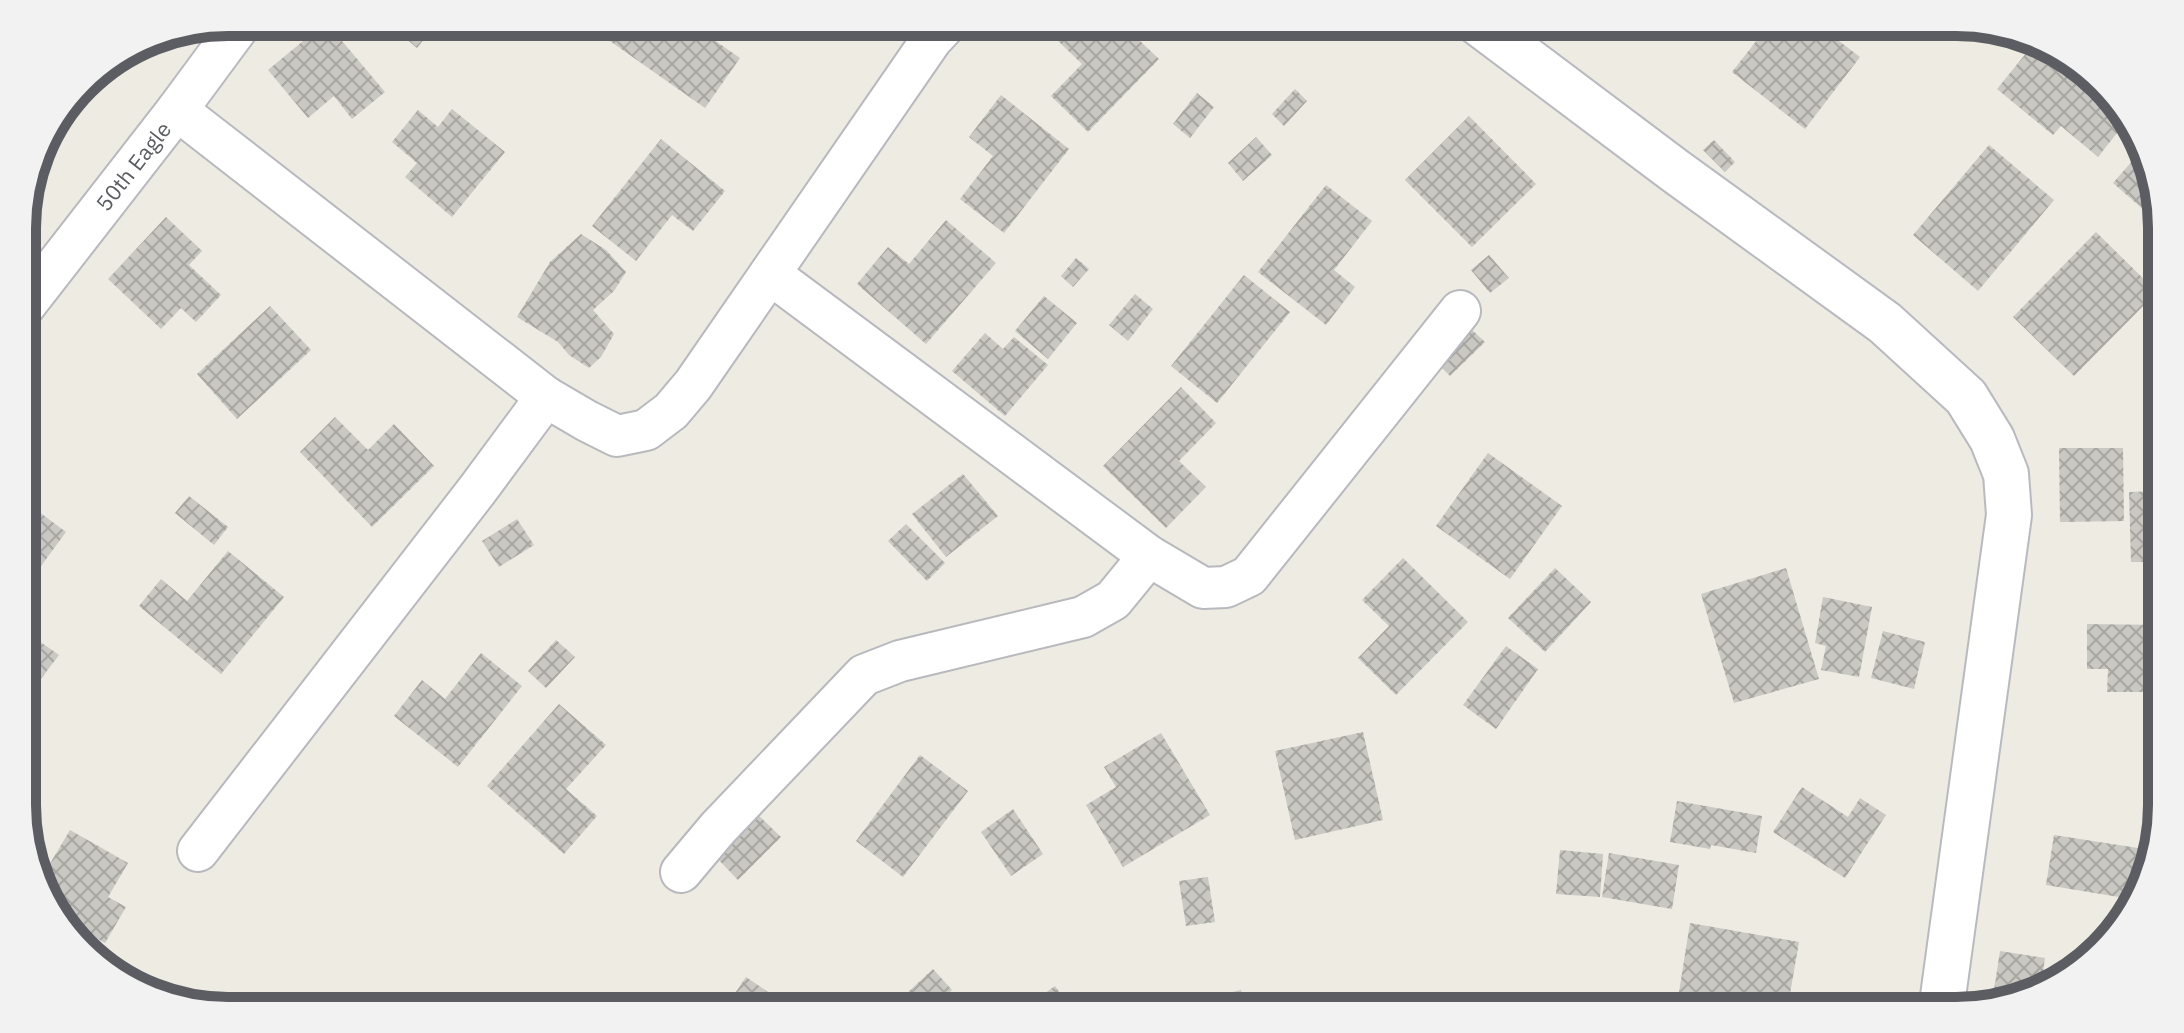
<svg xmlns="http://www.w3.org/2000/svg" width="2184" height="1033" viewBox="0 0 2184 1033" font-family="'IBM Plex Sans',sans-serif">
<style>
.building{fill:url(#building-cross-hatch)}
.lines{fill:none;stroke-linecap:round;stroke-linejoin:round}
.street-casing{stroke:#b8b9be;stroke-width:44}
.secondary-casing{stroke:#b8bac0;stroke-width:48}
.street{stroke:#fff;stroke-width:40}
.secondary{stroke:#fff;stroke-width:44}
.labels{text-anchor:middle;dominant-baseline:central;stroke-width:8;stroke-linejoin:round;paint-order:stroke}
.street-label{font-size:22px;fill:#5b5d62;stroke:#fff}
.rim{fill:none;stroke:#5b5d62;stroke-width:10}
</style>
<defs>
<pattern id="building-cross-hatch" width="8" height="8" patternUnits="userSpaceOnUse" patternTransform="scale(2)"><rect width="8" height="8" fill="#cac8c2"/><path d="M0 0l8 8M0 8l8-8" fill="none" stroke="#a7a6a1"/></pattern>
</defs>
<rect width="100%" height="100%" fill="#edebe2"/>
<g class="building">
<polygon points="326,22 385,92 352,119 334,96 308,118 268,70"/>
<polygon points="386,22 438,22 417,48"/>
<polygon points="594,22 697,22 694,26 740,58 705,108 590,27"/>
<polygon points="1072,22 1120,22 1159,59 1088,132 1051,96 1082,64 1056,39"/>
<polygon points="1771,22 1814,22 1860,57 1805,129 1732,72"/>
<polygon points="2036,41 2047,43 2127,113 2129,118 2098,157 2061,126 2053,135 1997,89"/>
<polygon points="1295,89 1307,101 1284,126 1272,114"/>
<polygon points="1197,93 1214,107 1190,138 1173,124"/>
<polygon points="1001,95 1069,149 1004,233 960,199 993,156 969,137"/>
<polygon points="452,109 505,152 452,217 405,177 417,163 392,142 418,110 438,127"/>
<polygon points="1469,116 1536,184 1472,247 1405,180"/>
<polygon points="1256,137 1272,155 1243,181 1228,163"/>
<polygon points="661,139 725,191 693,231 672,215 636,261 592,226"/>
<polygon points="1714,140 1735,162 1725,172 1703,150"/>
<polygon points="1989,145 2054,200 1978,291 1913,235"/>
<polygon points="2141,151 2160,202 2160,224 2113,183"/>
<polygon points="1326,185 1372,221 1334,270 1355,287 1326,325 1258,272"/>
<polygon points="166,217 202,251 189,265 221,295 196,322 181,308 161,329 108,279"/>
<polygon points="946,220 996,263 926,344 857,284 888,247 909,264"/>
<polygon points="2096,232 2157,292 2074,376 2013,317"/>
<polygon points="581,234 606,250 626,272 614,291 593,310 614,334 601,357 589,368 569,355 558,342 517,317 550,262"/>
<polygon points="1489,255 1509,278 1490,293 1471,270"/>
<polygon points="1076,258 1089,269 1073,287 1061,276"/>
<polygon points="1244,275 1290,312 1217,403 1171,366"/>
<polygon points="1135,294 1153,309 1128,341 1109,325"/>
<polygon points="1044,296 1077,323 1048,359 1015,331"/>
<polygon points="270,306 311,350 237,419 197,374"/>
<polygon points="1471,329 1485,342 1450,376 1437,363"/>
<polygon points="985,333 1003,349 1014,337 1048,365 1005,416 952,371"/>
<polygon points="1181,387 1216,423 1179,461 1206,487 1166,528 1103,466"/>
<polygon points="335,417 368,450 394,424 434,466 372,527 300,452"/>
<polygon points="2059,448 2123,448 2124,521 2060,522"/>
<polygon points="1488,453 1562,506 1510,579 1436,526"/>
<polygon points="963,474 998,516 946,557 912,514"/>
<polygon points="2161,491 2161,562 2131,562 2129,492"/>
<polygon points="189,496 228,527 214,545 175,513"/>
<polygon points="23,500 66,532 33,577 23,570"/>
<polygon points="517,519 534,545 499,567 482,541"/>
<polygon points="906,524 945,563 927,581 888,541"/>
<polygon points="228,551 284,597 221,674 139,606 161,579 187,601"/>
<polygon points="1403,558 1468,622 1396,695 1358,658 1389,626 1362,600"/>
<polygon points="1555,568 1591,602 1545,652 1508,618"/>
<polygon points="1786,568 1819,679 1734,703 1701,594"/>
<polygon points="1823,597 1872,607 1859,677 1821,670 1826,646 1815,643"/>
<polygon points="2087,624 2161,625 2162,722 2151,722 2151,692 2107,692 2108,669 2087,669"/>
<polygon points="1883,631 1925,642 1914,689 1871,678"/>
<polygon points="556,640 575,657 546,688 528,671"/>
<polygon points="39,641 59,655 31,692 24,686 23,662"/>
<polygon points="1506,646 1538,669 1496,729 1463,705"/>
<polygon points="481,653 522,686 458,767 394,716 422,680 445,699"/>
<polygon points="559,704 606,745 566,789 597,816 564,854 487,786"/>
<polygon points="1363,732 1383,820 1295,840 1275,751"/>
<polygon points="1161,733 1210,815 1123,867 1086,805 1116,787 1104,767"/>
<polygon points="920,755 968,791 903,877 856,841"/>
<polygon points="1802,787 1848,817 1860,798 1886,815 1845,878 1773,832"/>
<polygon points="1677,801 1762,816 1756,853 1711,845 1710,849 1670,842"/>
<polygon points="1013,809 1043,854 1011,876 981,832"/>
<polygon points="755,812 781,837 738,880 713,854"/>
<polygon points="70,830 128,863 108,897 126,907 105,943 86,932 80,943 64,930 42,877"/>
<polygon points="2054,835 2151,850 2141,896 2137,900 2046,885"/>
<polygon points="1560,850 1603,854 1600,897 1556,894"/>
<polygon points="1609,853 1679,865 1672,909 1602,897"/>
<polygon points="1208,877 1215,922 1186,926 1179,881"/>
<polygon points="1690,923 1799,942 1787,1011 1676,1011"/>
<polygon points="2000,951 2045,958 2041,986 1992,1003"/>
<polygon points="933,969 952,990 930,1011 922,1011 906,994"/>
<polygon points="746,977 796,1011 723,1011"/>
<polygon points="1055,986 1073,1011 1020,1011"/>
<polygon points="1241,990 1247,1011 1207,1011 1204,999"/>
</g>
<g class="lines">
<defs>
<g id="street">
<polyline points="177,110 546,397 587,421 617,436 646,430 671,411 693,385 932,39 948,22"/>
<polyline points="770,274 1149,556 1203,588 1226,587 1249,576 1460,311"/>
<polyline points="23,308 177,110 242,22"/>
<polyline points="198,851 478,489 546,397"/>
<polyline points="681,872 718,828 864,675 900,661 1083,617 1113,600 1149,556"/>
</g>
<polyline id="secondary" points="1477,22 1674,170 1885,323 1966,397 1992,439 2006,474 2009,515 1941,1011"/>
</defs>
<use href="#street" class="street-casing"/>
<use href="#secondary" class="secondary-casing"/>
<use href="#street" class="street"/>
<use href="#secondary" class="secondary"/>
</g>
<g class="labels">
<g class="street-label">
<text transform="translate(133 166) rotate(-52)">50th Eagle</text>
</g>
</g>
<path d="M0 0H2184V1033H0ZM228 36H1956A192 192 0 0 1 2148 228V805A192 192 0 0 1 1956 997H228A192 192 0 0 1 36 805V228A192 192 0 0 1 228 36Z" fill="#f2f2f2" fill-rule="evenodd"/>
<path class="rim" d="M228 36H1956A192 192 0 0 1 2148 228V805A192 192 0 0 1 1956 997H228A192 192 0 0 1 36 805V228A192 192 0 0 1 228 36Z"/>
</svg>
